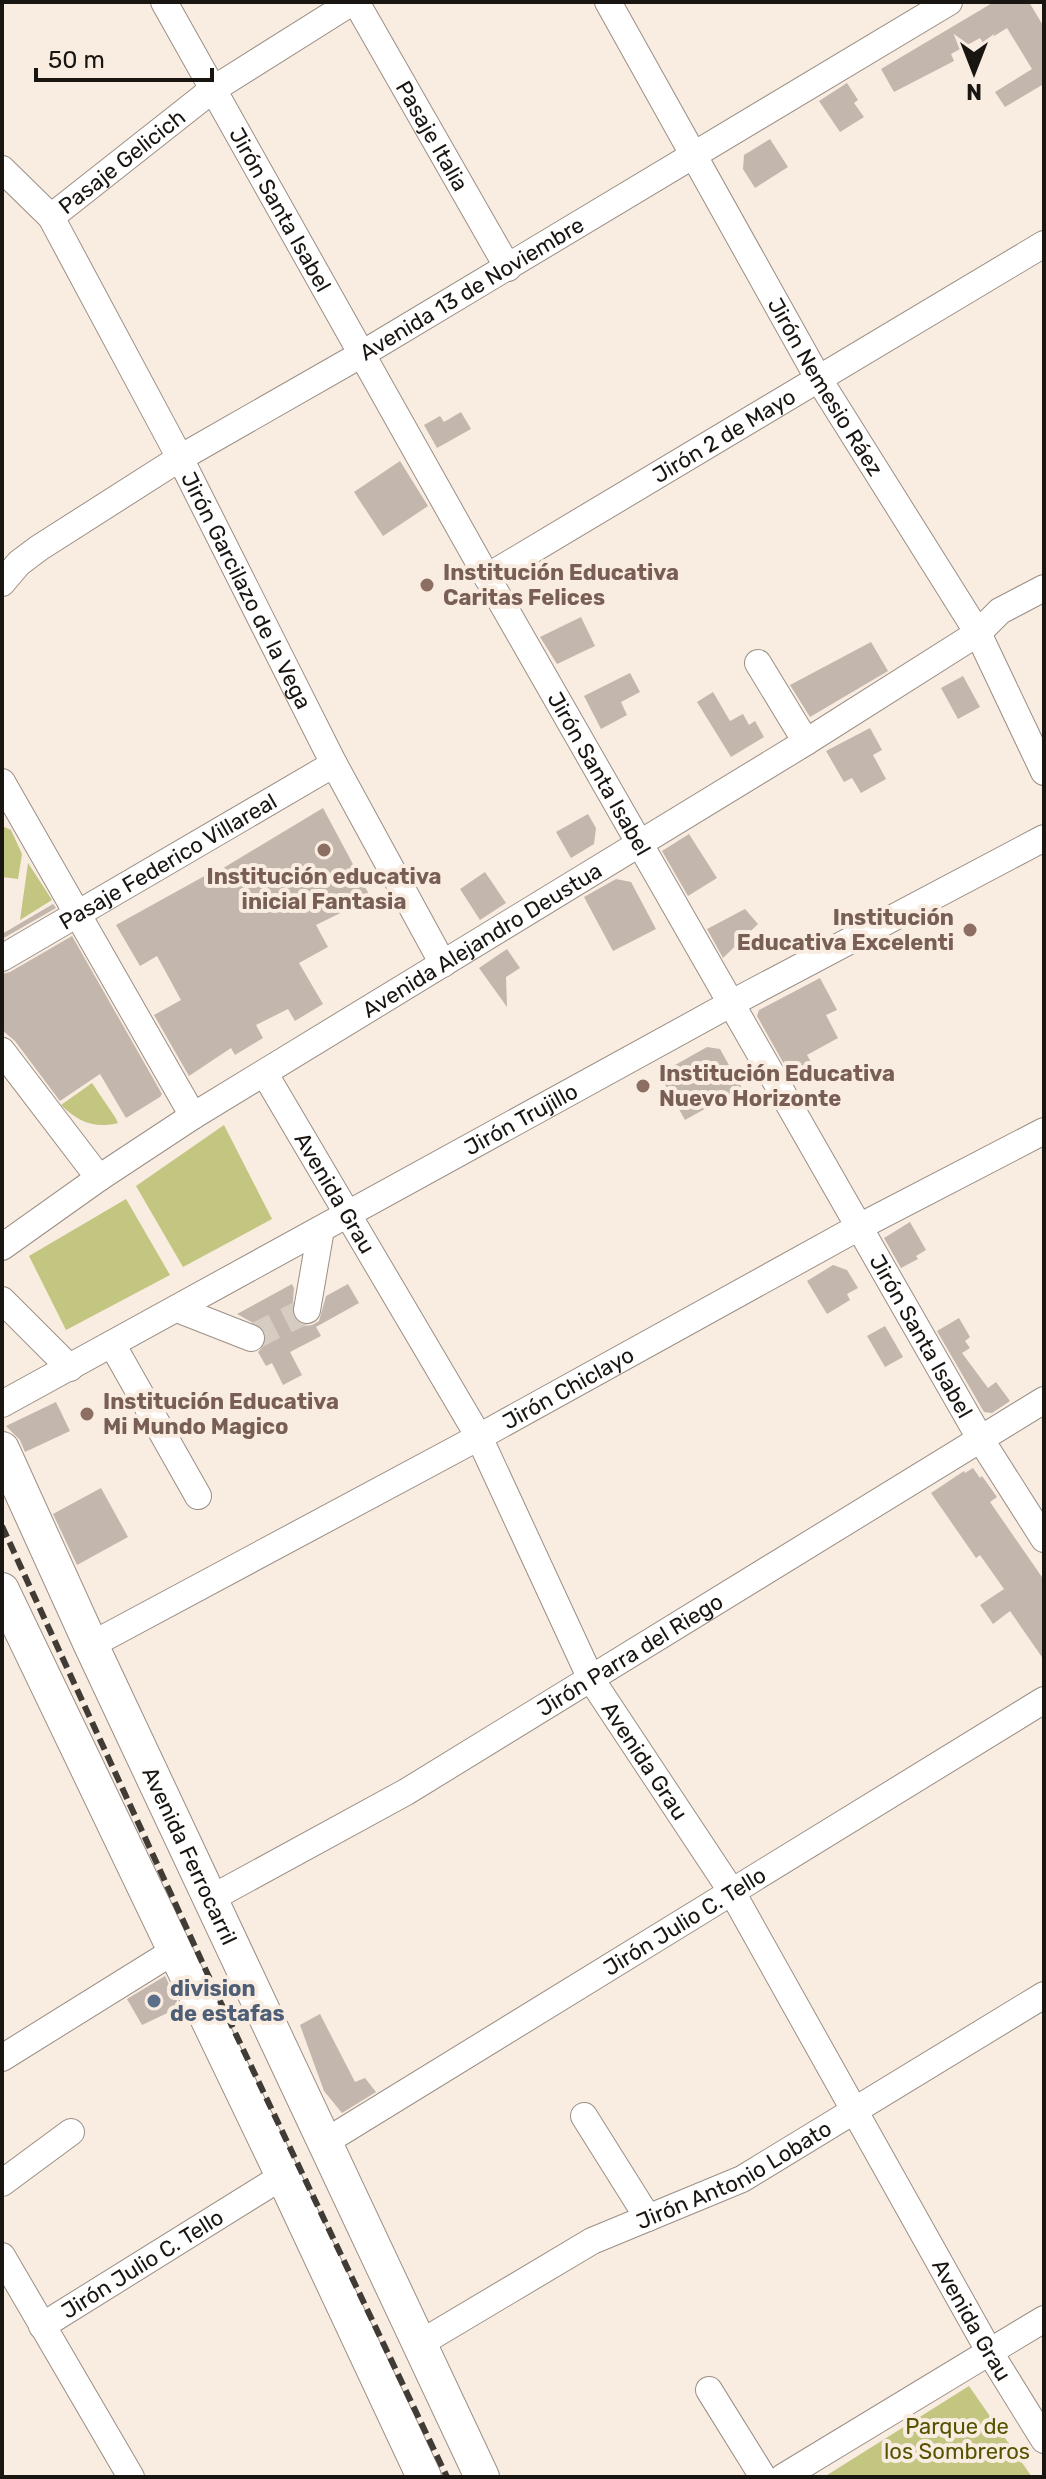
<svg xmlns="http://www.w3.org/2000/svg" width="1046" height="2479" viewBox="0 0 1046 2479" font-family="Rubik,sans-serif">
<style>
.green{fill:#c3c681}
.building{fill:#c3b7ad}
.lines{fill:none;stroke-linecap:round;stroke-linejoin:round}
.minor-tunnel{stroke:#d7ccc2;stroke-width:26;stroke-dasharray:26 13;stroke-linecap:butt}
.minor-casing{stroke:#9b8f85;stroke-width:28}
.major-casing{stroke:#9b8f85;stroke-width:36}
.minor{stroke:#fff;stroke-width:26}
.major{stroke:#fff;stroke-width:34}
.rail{stroke:#413b36;stroke-width:6;stroke-dasharray:12 6;stroke-linecap:butt}
.education-dot{fill:#8d6e63;stroke:#f9ece1;stroke-width:3}
.service-dot{fill:#5c6f8a;stroke:#f9ece1;stroke-width:3}
.labels{text-anchor:middle;dominant-baseline:central;stroke-width:8;stroke-linejoin:round;paint-order:stroke}
.street-label{font-size:22px;fill:#191511;stroke:#f9ece1}
.education-label{font-size:22px;font-weight:bold;fill:#785e54;stroke:#f9ece1;text-anchor:start}
.service-label{font-size:22px;font-weight:bold;fill:#4e5e75;stroke:#f9ece1;text-anchor:start}
.park-label{font-size:22px;fill:#545400;stroke:#f9ece1}
</style>
<rect width="100%" height="100%" fill="#f9ece1"/>
<g class="green">
<polygon points="2,826 11,830 22,854 18,879 2,877"/>
<polygon points="28,863 52,900 20,920"/>
<path d="M 92,1083 L 115,1117 L 118,1123 C 95,1129 78,1122 61,1105 Z"/>
<polygon points="224,1125 272,1219 183,1267 136,1186"/>
<polygon points="126,1199 170,1275 66,1330 29,1256"/>
<polygon points="969,2386 1032,2477 824,2477"/>
</g>
<g class="building">
<polygon points="994,2 1029,2 1044,27 1044,89 1042,85 1005,107 995,92 1032,69 1007,28 983,43 980,38 951,54 954,61 894,92 881,69"/>
<polygon points="847,83 858,100 854,103 864,117 840,132 819,101"/>
<polygon points="770,139 788,167 755,188 743,169 744,155"/>
<polygon points="461,412 471,429 437,448 424,425 440,416 444,422"/>
<polygon points="400,461 428,506 383,536 354,492"/>
<polygon points="581,617 595,646 557,664 540,637"/>
<polygon points="871,642 888,671 810,717 790,685"/>
<polygon points="630,673 640,692 621,702 627,715 601,729 584,696"/>
<polygon points="963,676 980,707 958,719 941,688"/>
<polygon points="713,692 730,721 743,714 749,725 755,721 764,737 731,757 697,702"/>
<polygon points="870,728 882,750 873,755 886,779 861,793 852,778 844,782 826,751"/>
<polygon points="323,808 371,898 316,925 328,947 299,963 323,1004 295,1021 288,1009 256,1025 263,1038 235,1055 231,1048 189,1076 154,1015 181,1000 157,956 140,966 116,925 219,868 220,870"/>
<polygon points="588,814 596,828 594,844 571,858 556,832"/>
<polygon points="689,834 717,878 688,896 662,851"/>
<polygon points="485,872 506,903 480,920 460,889"/>
<polygon points="616,879 631,882 656,929 613,951 584,897"/>
<polygon points="53,904 56,908 2,939 2,934"/>
<polygon points="745,909 758,924 723,958 707,929"/>
<polygon points="72,936 162,1094 160,1097 126,1118 100,1074 60,1101 15,1041 2,1030 2,974 10,972"/>
<polygon points="507,949 520,968 506,977 507,1007 479,968"/>
<polygon points="820,978 837,1010 826,1015 838,1038 807,1055 811,1062 789,1073 757,1016 759,1010"/>
<polygon points="707,1047 720,1049 742,1088 685,1120 659,1074"/>
<polygon points="910,1222 926,1250 916,1256 918,1259 901,1268 884,1238"/>
<polygon points="833,1265 847,1270 858,1288 847,1294 850,1300 827,1314 807,1281"/>
<polygon points="292,1284 294,1288 292,1315 296,1322 304,1326 312,1325 319,1321 326,1296 348,1284 359,1303 316,1327 321,1336 290,1352 302,1375 283,1385 272,1363 266,1366 258,1352 266,1343 264,1329 237,1314"/>
<polygon points="959,1318 970,1337 965,1341 970,1348 962,1353 988,1388 996,1382 1010,1401 992,1413 984,1412 937,1331"/>
<polygon points="885,1326 903,1357 885,1367 867,1336"/>
<polygon points="56,1402 70,1431 25,1452 20,1440 6,1426"/>
<polygon points="973,1468 980,1478 982,1476 997,1497 990,1502 1044,1580 1044,1660 1010,1611 993,1624 980,1605 1004,1589 980,1555 976,1558 931,1493 964,1471 965,1473"/>
<polygon points="101,1488 128,1537 77,1565 53,1514"/>
<polygon points="165,1976 180,2007 142,2025 127,1999"/>
<polygon points="320,2014 355,2082 365,2078 376,2092 342,2113 324,2091 300,2025"/>
</g>
<g class="lines">
<polyline class="minor-tunnel" points="251,1338 307,1310"/>
<defs>
<g id="minor">
<path id="s1" d="M 164,2 L 487,577 L 981,1440 L 1044,1539"/>
<path id="s2" d="M 356,2 L 508,268"/>
<path id="s3" d="M 608,2 L 818,378 L 978,633 L 1044,772"/>
<path id="s4" d="M 2,169 L 51,217 L 180,458 L 334,764 L 443,964"/>
<path id="s5" d="M 51,217 L 212,90 L 352,2"/>
<path id="s6" d="M 487,577 L 1044,244"/>
<path id="s7" d="M 2,583 L 19,563 L 39,548 L 180,458 L 362,354 L 949,2"/>
<polyline points="758,663 806,742"/>
<polyline points="2,782 193,1116"/>
<path id="s8" d="M 2,958 L 334,764"/>
<polyline points="2,1051 99,1178"/>
<path id="s9" d="M 265,1074 L 479,1437 L 591,1679 L 732,1892 L 989,2351 L 1044,2440"/>
<path id="s10" d="M 2,1247 L 99,1178 L 193,1116 L 806,742 L 978,633 L 1000,611 L 1044,588"/>
<polyline points="2,1300 70,1368"/>
<polyline points="177,1309 251,1338"/>
<polyline points="307,1310 321,1229"/>
<polyline points="112,1344 198,1496"/>
<path id="s11" d="M 2,1404 L 732,1003 L 1044,838"/>
<path id="s12" d="M 91,1645 L 479,1437 L 859,1227 L 1044,1131"/>
<path id="s13" d="M 210,1899 L 406,1792 L 1044,1400"/>
<polyline points="2,2058 174,1951"/>
<polyline points="584,2116 648,2218"/>
<path id="s14" d="M 325,2142 L 1044,1700"/>
<polyline points="2,2183 71,2132"/>
<polyline points="2,2256 131,2477"/>
<path id="s15" d="M 42,2326 L 283,2176"/>
<path id="s16" d="M 419,2344 L 592,2241 L 742,2179 L 1044,1995"/>
<polyline points="709,2390 763,2477"/>
<polyline points="783,2477 1044,2319"/>
</g>
<g id="major">
<path id="s17" d="M 2,1449 L 91,1645 L 482,2477"/>
<polyline points="2,1590 283,2176 424,2477"/>
</g>
</defs>
<use href="#minor" class="minor-casing"/>
<use href="#major" class="major-casing"/>
<use href="#minor" class="minor"/>
<use href="#major" class="major"/>
<polyline class="rail" points="2,1526 220,2001 447,2477"/>
</g>
<g class="education-dot">
<circle cx="427" cy="585" r="8"/>
<circle cx="324" cy="850" r="8"/>
<circle cx="970" cy="930" r="8"/>
<circle cx="643" cy="1086" r="8"/>
<circle cx="87" cy="1414" r="8"/>
</g>
<circle class="service-dot" cx="154" cy="2001" r="8"/>
<g class="labels">
<g class="street-label">
<text stroke="none"><textPath href="#s2" startOffset="154">Pasaje Italia</textPath></text>
<text stroke="none"><textPath href="#s5" startOffset="90">Pasaje Gelicich</textPath></text>
<text stroke="none"><textPath href="#s1" startOffset="238">Jirón Santa Isabel</textPath></text>
<text stroke="none"><textPath href="#s7" startOffset="556">Avenida 13 de Noviembre</textPath></text>
<text stroke="none"><textPath href="#s3" startOffset="442">Jirón Nemesio Ráez</textPath></text>
<text stroke="none"><textPath href="#s6" startOffset="276">Jirón 2 de Mayo</textPath></text>
<text stroke="none"><textPath href="#s4" startOffset="490">Jirón Garcilazo de la Vega</textPath></text>
<text stroke="none"><textPath href="#s1" startOffset="886">Jirón Santa Isabel</textPath></text>
<text stroke="none"><textPath href="#s8" startOffset="192">Pasaje Federico Villareal</textPath></text>
<text stroke="none"><textPath href="#s10" startOffset="570">Avenida Alejandro Deustua</textPath></text>
<text stroke="none"><textPath href="#s11" startOffset="592">Jirón Trujillo</textPath></text>
<text stroke="none"><textPath href="#s9" startOffset="138">Avenida Grau</textPath></text>
<text stroke="none"><textPath href="#s1" startOffset="1534">Jirón Santa Isabel</textPath></text>
<text stroke="none"><textPath href="#s12" startOffset="542">Jirón Chiclayo</textPath></text>
<text stroke="none"><textPath href="#s13" startOffset="486">Jirón Parra del Riego</textPath></text>
<text stroke="none"><textPath href="#s9" startOffset="786">Avenida Grau</textPath></text>
<text stroke="none"><textPath href="#s17" startOffset="448">Avenida Ferrocarril</textPath></text>
<text stroke="none"><textPath href="#s14" startOffset="422">Jirón Julio C. Tello</textPath></text>
<text stroke="none"><textPath href="#s16" startOffset="358">Jirón Antonio Lobato</textPath></text>
<text stroke="none"><textPath href="#s15" startOffset="118">Jirón Julio C. Tello</textPath></text>
<text stroke="none"><textPath href="#s9" startOffset="1434">Avenida Grau</textPath></text>
</g>
<g class="education-label">
<text x="443" y="572">Institución Educativa<tspan x="443" dy="25">Caritas Felices</tspan></text>
<text x="324" y="876" text-anchor="middle">Institución educativa<tspan x="324" dy="25">inicial Fantasia</tspan></text>
<text x="954" y="917" text-anchor="end">Institución<tspan x="954" dy="25">Educativa Excelenti</tspan></text>
<text x="659" y="1073">Institución Educativa<tspan x="659" dy="25">Nuevo Horizonte</tspan></text>
<text x="103" y="1401">Institución Educativa<tspan x="103" dy="25">Mi Mundo Magico</tspan></text>
</g>
<g class="service-label">
<text x="170" y="1988">division<tspan x="170" dy="25">de estafas</tspan></text>
</g>
<g class="park-label">
<text x="957" y="2426">Parque de<tspan x="957" dy="25">los Sombreros</tspan></text>
</g>
</g>
<rect width="1046" height="2479" fill="none" stroke="#191511" stroke-width="8"/>
<g transform="translate(974 72) rotate(180)" stroke="#f9ece1" stroke-width="6" paint-order="stroke">
<path d="M0-6L14 30L0 20L-14 30Z" fill="#191511"/>
<text y="-12" font-size="22" font-weight="bold" text-anchor="middle" fill="#191511">N</text>
</g>
<path d="M36 68v12h176v-12" fill="none" stroke="#191511" stroke-width="4"/>
<text x="48" y="68" font-size="24" fill="#191511" stroke="#f9ece1" stroke-width="6" paint-order="stroke">50 m</text>
</svg>
